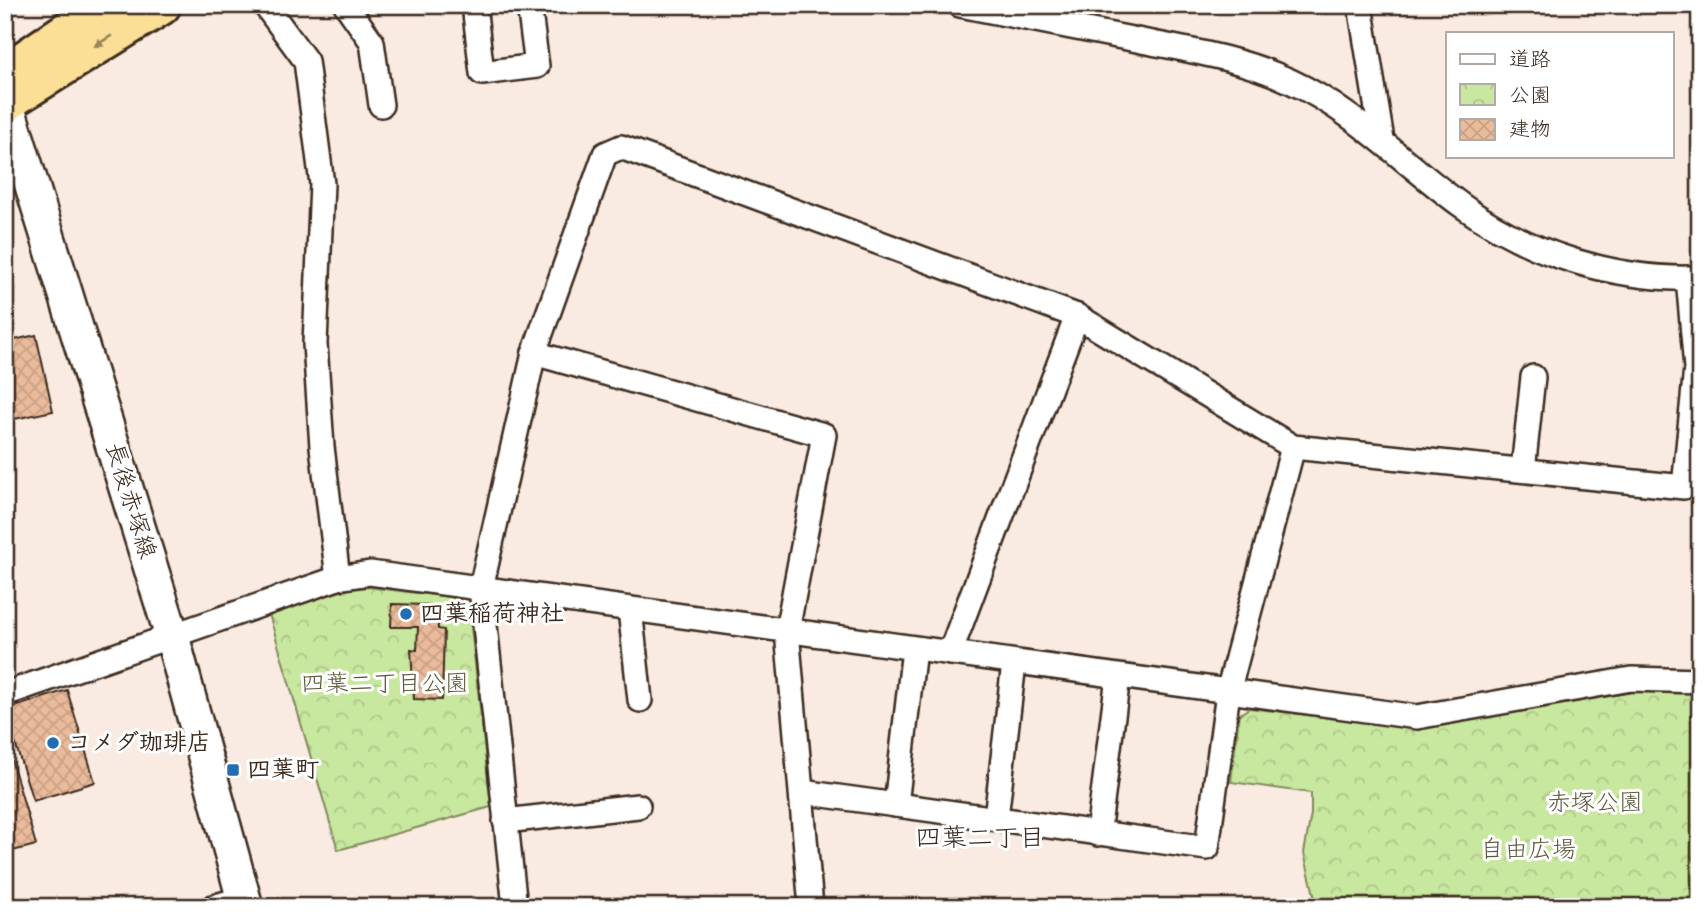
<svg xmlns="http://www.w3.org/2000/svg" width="1705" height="912" viewBox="0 0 1705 912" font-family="Mynerve,'Klee One',sans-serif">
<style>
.park{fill:url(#park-crowns);stroke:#82885e;stroke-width:2}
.building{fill:url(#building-cross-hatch);stroke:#3b2a1e;stroke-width:2}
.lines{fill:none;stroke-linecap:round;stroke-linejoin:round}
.minor-casing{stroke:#3b2a1e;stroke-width:28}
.secondary-casing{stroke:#3b2a1e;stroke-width:38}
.trunk-casing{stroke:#3b2a1e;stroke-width:44}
.minor{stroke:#fff;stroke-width:23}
.secondary{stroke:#fff;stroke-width:33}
.trunk{stroke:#fbdf96;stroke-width:38}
.oneway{fill:#9b845a}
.poi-dot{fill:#1f6fb2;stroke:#fff;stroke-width:2.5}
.labels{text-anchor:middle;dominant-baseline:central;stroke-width:6;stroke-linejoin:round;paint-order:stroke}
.street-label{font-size:24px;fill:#3b2a1e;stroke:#fff}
.poi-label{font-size:24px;font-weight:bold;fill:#3b2a1e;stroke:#fff;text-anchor:start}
.park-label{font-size:24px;fill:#5e593e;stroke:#fff}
.neighbourhood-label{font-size:26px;fill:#3b2a1e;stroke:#fff}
</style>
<defs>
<pattern id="park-crowns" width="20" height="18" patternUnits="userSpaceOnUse" patternTransform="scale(1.75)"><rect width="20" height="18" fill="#c8e79f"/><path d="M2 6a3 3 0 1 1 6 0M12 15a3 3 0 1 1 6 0" fill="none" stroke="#adc688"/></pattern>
<pattern id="building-cross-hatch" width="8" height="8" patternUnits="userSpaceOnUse" patternTransform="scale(1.75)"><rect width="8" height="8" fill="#eabb9b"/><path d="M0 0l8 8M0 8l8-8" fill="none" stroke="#caa185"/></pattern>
</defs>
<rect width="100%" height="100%" fill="#f9ebe1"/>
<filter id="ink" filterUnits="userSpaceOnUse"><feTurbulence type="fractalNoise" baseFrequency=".0143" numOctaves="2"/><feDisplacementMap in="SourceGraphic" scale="14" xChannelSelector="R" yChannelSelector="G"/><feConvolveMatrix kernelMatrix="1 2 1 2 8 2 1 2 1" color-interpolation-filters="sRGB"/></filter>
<g filter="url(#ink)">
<g class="park">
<polygon points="368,587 458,598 469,609 491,807 338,850 269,614 343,590"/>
<polygon points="1650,689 1700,691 1700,907 1317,907 1304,853 1311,814 1311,793 1231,782 1239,715 1249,708 1412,728"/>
</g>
<g class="building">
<polygon points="36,335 53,411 5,421 5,342"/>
<polygon points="392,604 427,605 426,621 438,621 438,629 444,630 442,700 414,699 411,649 417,650 418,627 391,627"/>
<polygon points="67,690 95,782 33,801 5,710"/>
<polygon points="5,738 36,845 5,853"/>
</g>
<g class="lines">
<defs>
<g id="minor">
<polyline points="265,5 306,61 322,184 315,344 322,447 338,578"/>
<polyline points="346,5 372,42 381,105"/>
<polyline points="474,5 482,73 537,66 529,5"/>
<path d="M 960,5 C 1020,17 1081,29 1142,41 C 1192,51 1243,59 1290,81 C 1355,111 1403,163 1461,205 C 1528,254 1616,281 1700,278"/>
<polyline points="1360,5 1382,140"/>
<polyline points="534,353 824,435 787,631 811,907"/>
<polyline points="1523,470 1533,377"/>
<polyline points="630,609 640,700"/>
<polyline points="950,653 1077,316"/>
<polyline points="5,694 338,578 370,573 1417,717 1631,679 1700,681"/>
<polyline points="802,792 1207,848 1228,692 1293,447"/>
<polyline points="896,805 914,649"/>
<polyline points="996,818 1014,663"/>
<polyline points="505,821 638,806"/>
<polyline points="1098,834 1118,677"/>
<polyline points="213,907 243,898"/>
<polyline points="515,907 481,588 534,353 605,154 621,147 1077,316 1293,447 1684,487 1696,368 1688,278"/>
</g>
<polyline id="secondary" points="5,99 172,636 246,907"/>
<g id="trunk">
<polyline points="21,63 106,5"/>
<polyline points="5,102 161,5"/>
</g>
</defs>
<use href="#minor" class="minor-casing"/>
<use href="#secondary" class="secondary-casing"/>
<use href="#trunk" class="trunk-casing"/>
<use href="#minor" class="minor"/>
<use href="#secondary" class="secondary"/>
<use href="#trunk" class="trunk"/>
</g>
<defs><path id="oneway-solid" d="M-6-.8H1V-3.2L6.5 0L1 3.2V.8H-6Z" transform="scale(1.75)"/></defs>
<use class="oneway" href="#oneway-solid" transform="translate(103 41) rotate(148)"/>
</g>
<g class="poi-dot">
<circle cx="406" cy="614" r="7"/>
<circle cx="53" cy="743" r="7"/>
<rect x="226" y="763" width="14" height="14" rx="3.5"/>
</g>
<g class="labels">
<g class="street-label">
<text transform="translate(130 501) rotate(73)">長後赤塚線</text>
</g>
<g class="poi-label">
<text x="420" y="614">四葉稲荷神社</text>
<text x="67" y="743">コメダ珈琲店</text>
<text x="247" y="770">四葉町</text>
</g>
<g class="park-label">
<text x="385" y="684">四葉二丁目公園</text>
<text x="1595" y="803">赤塚公園</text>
<text x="1528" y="850">自由広場</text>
</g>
<g class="neighbourhood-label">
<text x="980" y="839">四葉二丁目</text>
</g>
</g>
<rect width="1705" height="912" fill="none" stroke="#fff" stroke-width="28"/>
<rect x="14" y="14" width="1677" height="884" fill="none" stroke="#3b2a1e" stroke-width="2.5" filter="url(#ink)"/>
<rect x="1446" y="32" width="228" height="126" fill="#ffffff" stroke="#b1aaa5" stroke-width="2"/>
<rect x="1460" y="54" width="35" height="10" fill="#ffffff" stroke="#b1aaa5" stroke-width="2"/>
<text x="1509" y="66" font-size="21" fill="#3b2a1e">道路</text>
<rect x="1460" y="84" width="35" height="21" fill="url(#park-crowns)" stroke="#b1aaa5" stroke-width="2"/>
<text x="1509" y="102" font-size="21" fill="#3b2a1e">公園</text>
<rect x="1460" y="119" width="35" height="21" fill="url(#building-cross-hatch)" stroke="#b1aaa5" stroke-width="2"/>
<text x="1509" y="136" font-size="21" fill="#3b2a1e">建物</text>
</svg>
